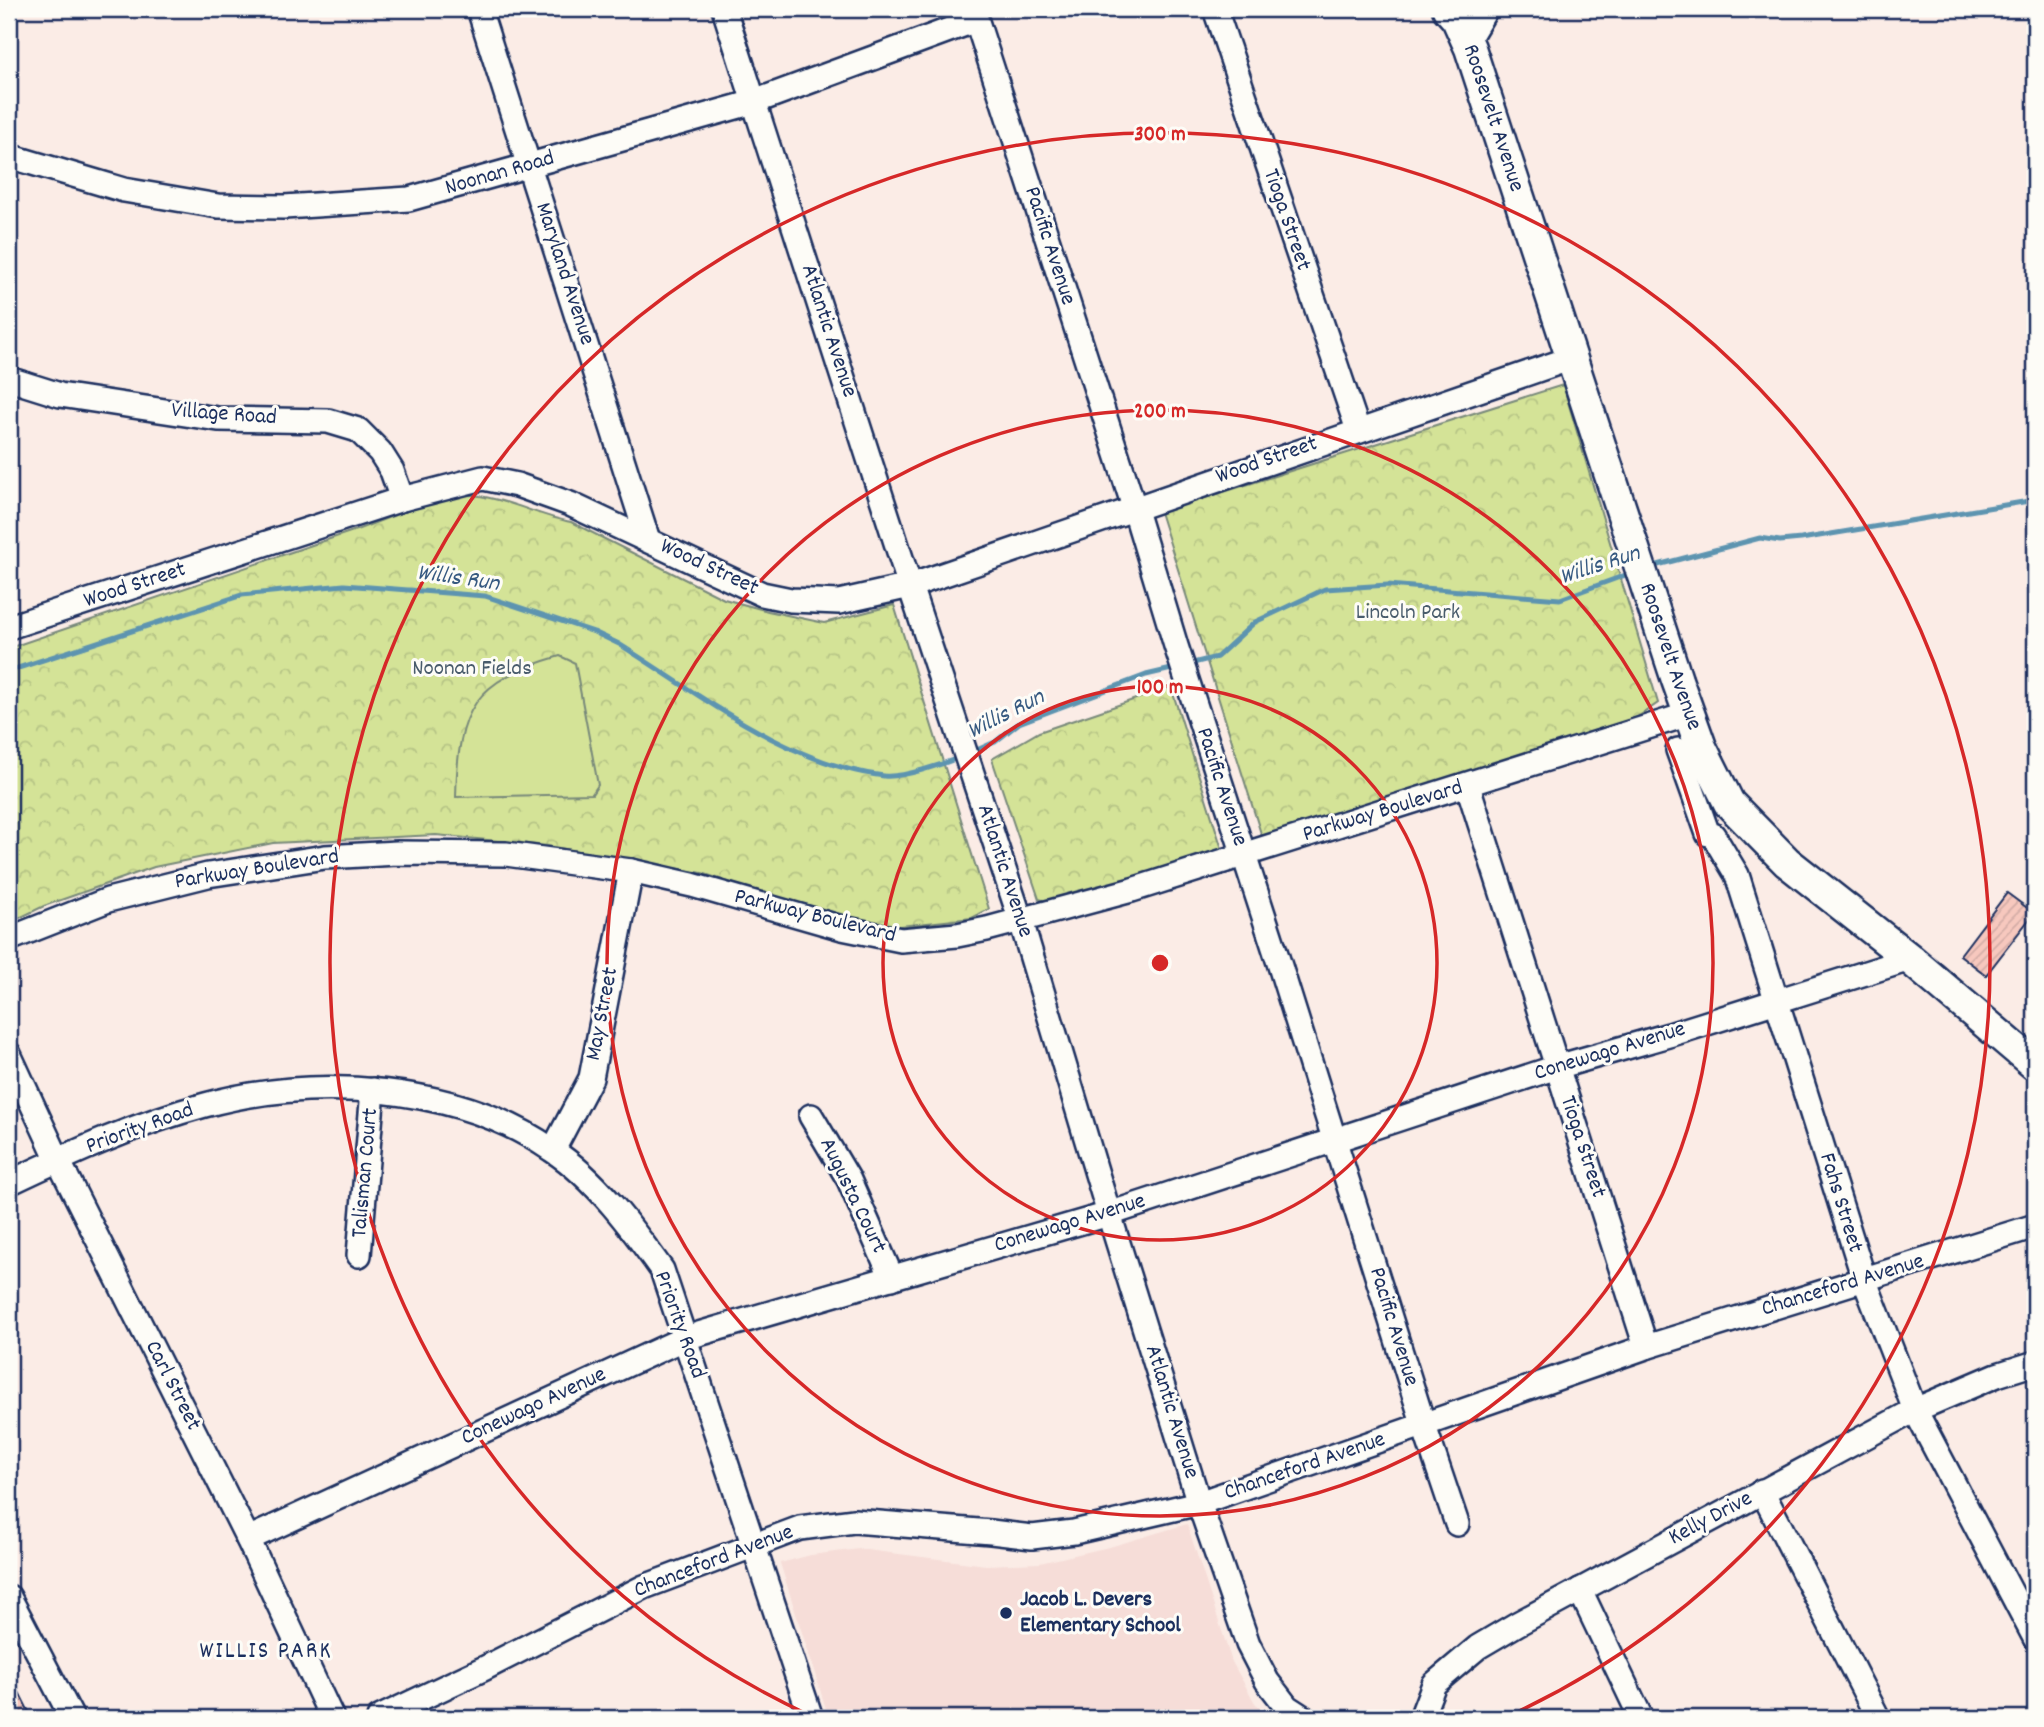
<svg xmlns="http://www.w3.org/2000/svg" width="2044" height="1727" viewBox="0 0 2044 1727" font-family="Dekko,sans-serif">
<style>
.built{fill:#f6ddd8}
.forest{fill:url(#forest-crowns);stroke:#78897a;stroke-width:2}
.pitch{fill:#d4e397;stroke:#78897a;stroke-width:2}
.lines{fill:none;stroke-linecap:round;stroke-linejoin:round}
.stream{stroke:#5d94b0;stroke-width:5}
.building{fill:url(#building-hatch);stroke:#1b2f5e;stroke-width:2}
.minor-casing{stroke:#1b2f5e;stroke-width:28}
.major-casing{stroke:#1b2f5e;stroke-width:35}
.minor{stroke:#fdfcf7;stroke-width:23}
.major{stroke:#fdfcf7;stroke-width:30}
.ring{fill:none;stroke:#d62828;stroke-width:3.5}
.poi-dot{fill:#1b2f5e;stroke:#fdfcf7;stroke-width:2.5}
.labels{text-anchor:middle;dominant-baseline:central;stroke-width:6;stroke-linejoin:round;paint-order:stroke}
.street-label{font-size:23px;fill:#1b2f5e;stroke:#fdfcf7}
.park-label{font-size:23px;fill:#495c6c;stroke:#fdfcf7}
.poi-label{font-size:23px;font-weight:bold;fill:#1b2f5e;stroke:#fdfcf7;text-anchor:start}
.water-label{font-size:24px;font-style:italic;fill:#365980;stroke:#fdfcf7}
.neighbourhood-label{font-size:24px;letter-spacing:2px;fill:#1b2f5e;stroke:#fdfcf7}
.centre{fill:#d62828;stroke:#fdfcf7;stroke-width:3.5}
.ring-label{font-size:21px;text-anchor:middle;font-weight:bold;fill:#d62828;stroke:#fdfcf7;stroke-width:6;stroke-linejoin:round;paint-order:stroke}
</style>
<defs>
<pattern id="forest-crowns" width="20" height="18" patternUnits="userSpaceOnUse" patternTransform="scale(1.75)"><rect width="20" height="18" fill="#d4e397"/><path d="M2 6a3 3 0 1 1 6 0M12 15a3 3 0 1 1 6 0" fill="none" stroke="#b5c385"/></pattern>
<pattern id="building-hatch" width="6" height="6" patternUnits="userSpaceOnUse" patternTransform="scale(1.75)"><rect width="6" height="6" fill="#f7c8be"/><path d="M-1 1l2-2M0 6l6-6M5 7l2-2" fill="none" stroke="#d3aca6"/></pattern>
</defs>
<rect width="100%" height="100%" fill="#fbece6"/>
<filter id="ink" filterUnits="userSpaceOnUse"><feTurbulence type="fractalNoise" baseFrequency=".0143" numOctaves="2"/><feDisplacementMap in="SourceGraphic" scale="14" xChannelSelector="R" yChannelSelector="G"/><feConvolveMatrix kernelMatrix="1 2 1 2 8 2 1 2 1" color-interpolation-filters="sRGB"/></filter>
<g filter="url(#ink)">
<polygon class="built" points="1187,1524 1232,1662 1255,1703 1266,1714 1258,1716 1259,1718 829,1718 780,1563 811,1555 859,1549 986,1565 1040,1563 1113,1546"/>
<g class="forest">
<polygon points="1563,385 1658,703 1633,720 1263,840 1160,512"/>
<path d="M 447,495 C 458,495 470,494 480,496 C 512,501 540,516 571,522 L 724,599 L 768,611 L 824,623 L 894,605 L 989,909 L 972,918 L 891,927 L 812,910 L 702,873 L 548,846 L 436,835 L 273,843 L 154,867 L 44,906 L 9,923 L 9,648 L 359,529 Z"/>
<polygon points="1171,687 1222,849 1210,856 1056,904 1039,899 992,759 1039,732"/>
</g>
<path class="pitch" d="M 560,656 L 575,663 L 598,785 L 592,794 L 456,797 C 458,708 473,681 560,656 Z"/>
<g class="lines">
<g class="stream">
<polyline points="1650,567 1760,538 1780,541 1801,539 2035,500"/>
<polyline points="1189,664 1217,657 1255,622 1325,589 1388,585 1560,599 1631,573"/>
<path d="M 9,671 L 242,595 L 344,585 L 485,596 L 594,632 L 619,644 C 699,694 789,765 884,776 C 903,778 943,764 961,757"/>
<polyline points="970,753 995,742 1019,723 1146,675 1176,668"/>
</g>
</g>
<g class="building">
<polygon points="2007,893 2034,913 1986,975 1960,955"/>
<polygon points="9,1672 32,1718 9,1718"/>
</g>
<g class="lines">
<defs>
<g id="minor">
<polyline points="479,9 648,540"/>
<polyline points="724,9 910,586 1021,921 1109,1214 1199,1503 1248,1644 1267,1681 1287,1707 1304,1718"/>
<polyline points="973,9 1134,507 1176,646 1280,966 1424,1426 1457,1524"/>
<polyline points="1215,9 1358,430"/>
<polyline points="1467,41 1486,9"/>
<polyline points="9,156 124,190 218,206 284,207 409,199 754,102 976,20"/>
<polyline points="9,379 60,395 218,419 328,421 358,430 380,452 392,471 402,499"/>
<polyline points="9,627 402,499 483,478 517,485 570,504 762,594 791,600 839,602 910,586 1572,358"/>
<polyline points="1678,750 1708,834 1713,835 1737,875 1864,1279 1915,1410 2035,1638"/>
<polyline points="1468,786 1646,1347"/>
<polyline points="9,939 108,900 208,875 325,857 397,853 506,854 631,871 692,885 842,928 901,940 957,935 987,929 1132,890 1689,714"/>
<polyline points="9,1054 58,1160 248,1539 332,1718"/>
<polyline points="811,1116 849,1180 892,1278"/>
<polyline points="553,1150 591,1078 631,871"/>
<path d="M 9,1183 C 72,1153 138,1123 205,1105 C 315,1075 457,1084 552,1150 C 596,1179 632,1228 662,1270 L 811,1718"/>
<polyline points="359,1255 373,1090"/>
<polyline points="1762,1491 1878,1718"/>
<polyline points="248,1539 685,1338 1109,1214 1557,1067 1669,1035 1910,959"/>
<polyline points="1580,1590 1641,1718"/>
<polyline points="9,1597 72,1718"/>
<polyline points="379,1718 485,1668 644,1587 800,1528 854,1521 991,1532 1032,1537 1074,1532 1199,1503 1646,1347 2035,1226"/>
<polyline points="1421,1718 1434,1684 1478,1647 1517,1624 1915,1410 1997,1375 2035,1363"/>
</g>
<g id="major">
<path id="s1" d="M 1448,9 L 1457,19 L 1470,48 L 1677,680 L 1701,747 L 1729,803 L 1787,862 L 1910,959 L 2035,1065"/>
</g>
</defs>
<use href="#minor" class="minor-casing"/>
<use href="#major" class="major-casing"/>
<use href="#minor" class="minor"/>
<use href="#major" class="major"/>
</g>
</g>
<g class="ring">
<circle cx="1160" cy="963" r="277"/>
<circle cx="1160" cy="963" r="553"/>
<path d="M809 1715A830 830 0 1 1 1511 1715"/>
</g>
<circle class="poi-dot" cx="1006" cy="1613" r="7"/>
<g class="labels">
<g class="street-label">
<text stroke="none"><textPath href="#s1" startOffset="119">Roosevelt Avenue</textPath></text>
<text transform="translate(500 174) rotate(-16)">Noonan Road</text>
<text transform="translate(1286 220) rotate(71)">Tioga Street</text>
<text transform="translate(1049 246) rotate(72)">Pacific Avenue</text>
<text transform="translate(564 274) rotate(72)">Maryland Avenue</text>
<text transform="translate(828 331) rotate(72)">Atlantic Avenue</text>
<text transform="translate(224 415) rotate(4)">Village Road</text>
<text transform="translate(1267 461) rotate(-19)">Wood Street</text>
<text transform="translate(709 568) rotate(25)">Wood Street</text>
<text transform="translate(135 586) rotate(-18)">Wood Street</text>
<text stroke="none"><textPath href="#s1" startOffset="686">Roosevelt Avenue</textPath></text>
<text transform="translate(1221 787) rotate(72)">Pacific Avenue</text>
<text transform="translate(1383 812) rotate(-17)">Parkway Boulevard</text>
<text transform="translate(257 870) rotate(-9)">Parkway Boulevard</text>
<text transform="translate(1004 871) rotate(72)">Atlantic Avenue</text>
<text transform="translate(815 917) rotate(14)">Parkway Boulevard</text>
<text transform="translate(603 1014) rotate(-79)">May Street</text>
<text transform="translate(1610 1052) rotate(-17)">Conewago Avenue</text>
<text transform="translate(140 1129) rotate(-20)">Priority Road</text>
<text transform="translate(1582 1147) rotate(72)">Tioga Street</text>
<text transform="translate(366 1173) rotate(-85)">Talisman Court</text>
<text transform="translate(852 1196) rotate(64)">Augusta Court</text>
<text transform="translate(1840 1203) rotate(73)">Fahs Street</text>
<text transform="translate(1070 1224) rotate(-17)">Conewago Avenue</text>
<text transform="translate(1843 1286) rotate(-17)">Chanceford Avenue</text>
<text transform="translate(679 1325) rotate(70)">Priority Road</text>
<text transform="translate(1393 1327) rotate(73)">Pacific Avenue</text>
<text transform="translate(172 1386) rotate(63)">Carl Street</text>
<text transform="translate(534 1407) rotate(-25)">Conewago Avenue</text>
<text transform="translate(1171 1412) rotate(73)">Atlantic Avenue</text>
<text transform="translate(1305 1467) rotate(-19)">Chanceford Avenue</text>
<text transform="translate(1711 1519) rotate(-28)">Kelly Drive</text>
<text transform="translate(714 1562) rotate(-21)">Chanceford Avenue</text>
</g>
<g class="park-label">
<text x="1408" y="613">Lincoln Park</text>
<text x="472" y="669">Noonan Fields</text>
</g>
<g class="poi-label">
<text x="1020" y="1600">Jacob L. Devers<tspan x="1020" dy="26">Elementary School</tspan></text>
</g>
<g class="water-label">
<text transform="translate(1600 566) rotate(-18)">Willis Run</text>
<text transform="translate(458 579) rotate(8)">Willis Run</text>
<text transform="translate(1006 715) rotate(-27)">Willis Run</text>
</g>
<g class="neighbourhood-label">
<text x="266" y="1652">WILLIS PARK</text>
</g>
</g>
<circle cx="1160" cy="963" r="10" class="centre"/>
<g class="ring-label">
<text x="1160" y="140">300 m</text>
<text x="1160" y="417">200 m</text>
<text x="1160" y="693">100 m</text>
</g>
<rect width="2044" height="1727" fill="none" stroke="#fdfcf7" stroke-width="35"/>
<rect x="18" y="18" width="2009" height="1692" fill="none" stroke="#1b2f5e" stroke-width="2.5" filter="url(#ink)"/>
</svg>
